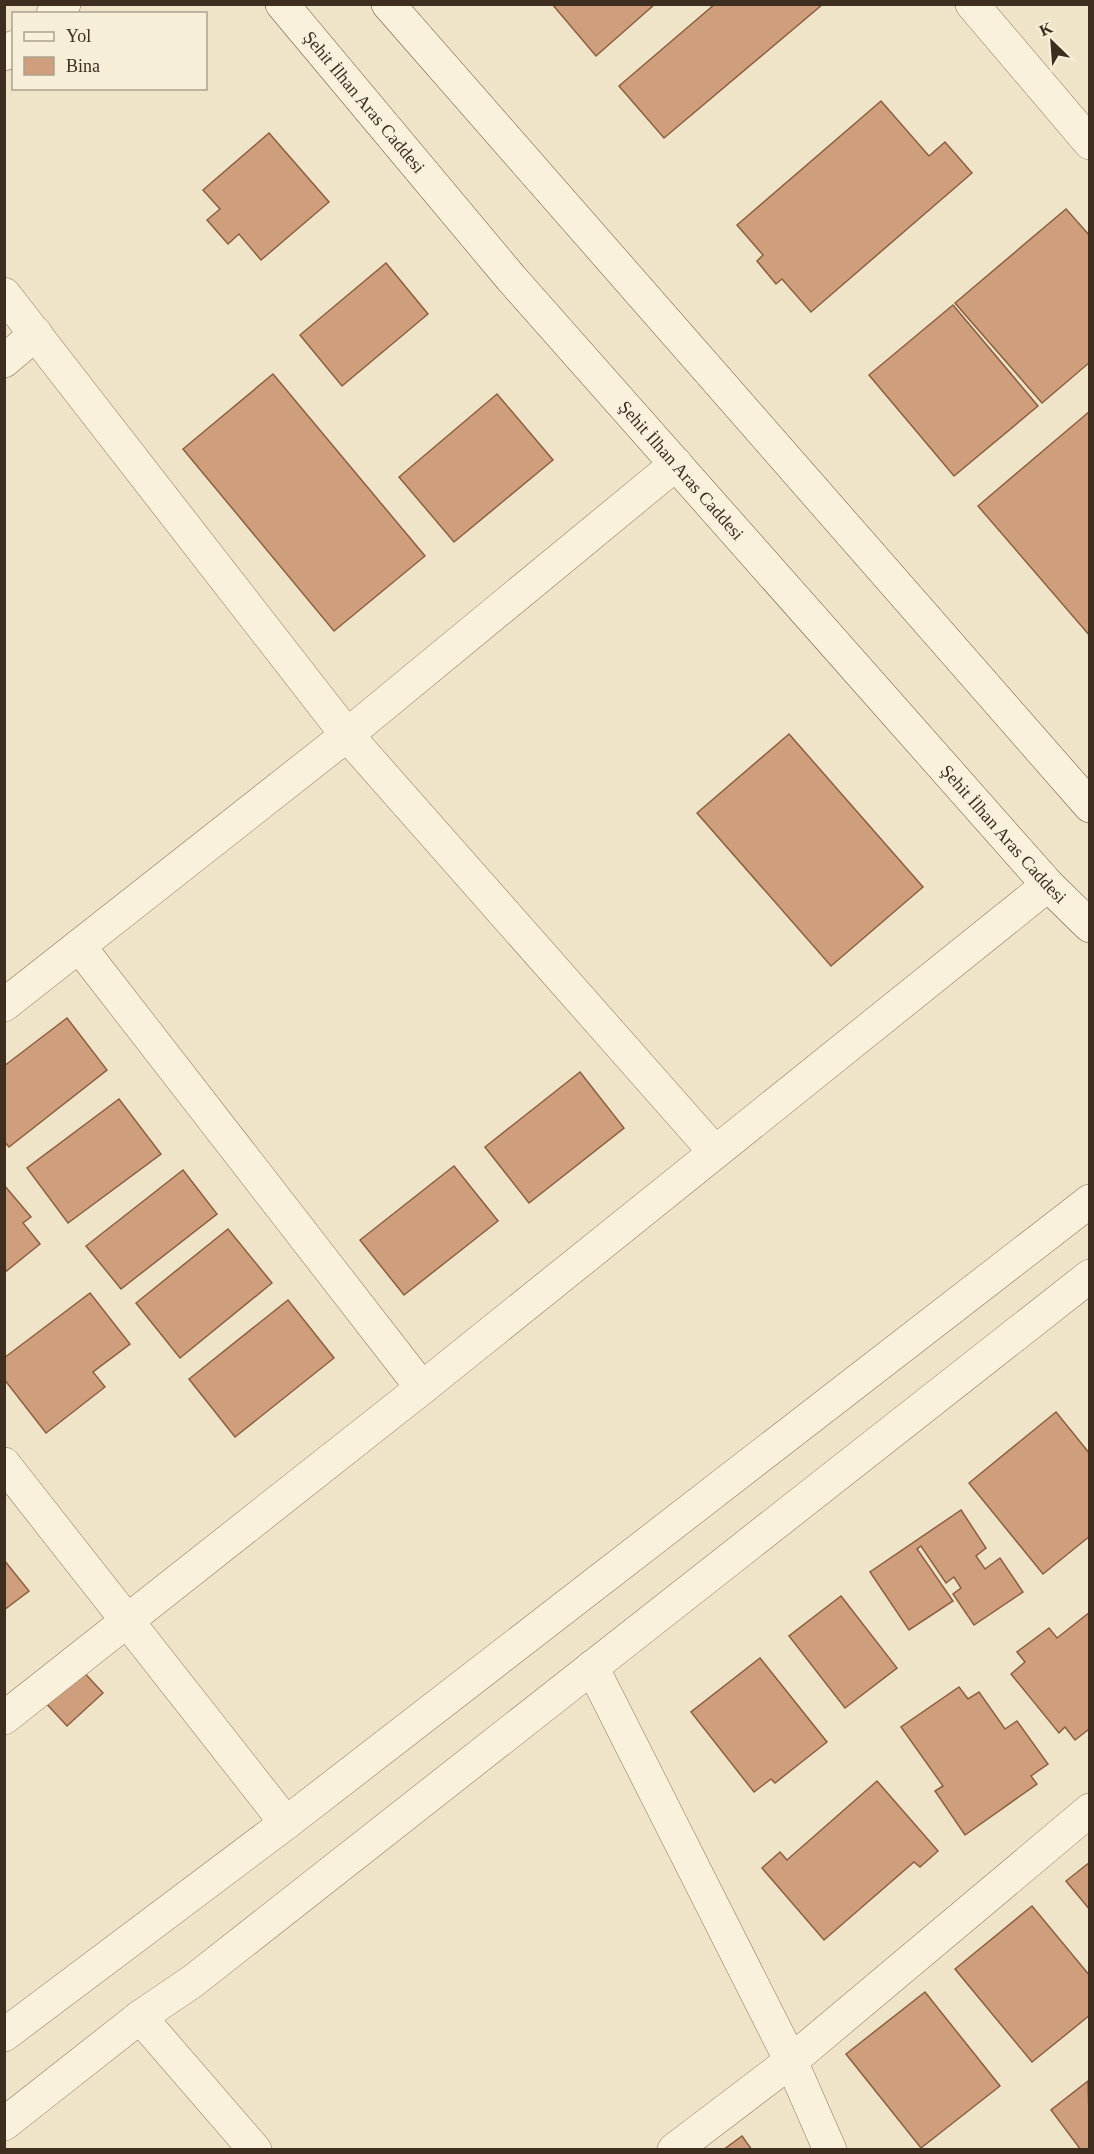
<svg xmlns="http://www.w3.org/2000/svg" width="1094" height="2154" viewBox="0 0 1094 2154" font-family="Georgia,serif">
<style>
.building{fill:#cf9f7d;stroke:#8d5f41;stroke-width:1.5}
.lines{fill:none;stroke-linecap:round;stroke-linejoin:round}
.street-casing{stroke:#8d765c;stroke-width:34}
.secondary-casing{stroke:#6f573f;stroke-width:34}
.street{stroke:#faf1dc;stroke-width:33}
.secondary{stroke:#faf1dc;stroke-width:33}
.labels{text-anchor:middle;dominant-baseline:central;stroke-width:6;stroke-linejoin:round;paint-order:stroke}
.street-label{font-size:18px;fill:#3d2e20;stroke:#f7eed8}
</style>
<rect width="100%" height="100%" fill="#f0e4c8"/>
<g class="building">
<polygon points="552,4 655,4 596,56"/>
<polygon points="715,4 823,4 664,138 619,86"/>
<polygon points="881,101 929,156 945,142 972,173 811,312 782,279 776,284 757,261 763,255 737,225"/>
<polygon points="269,133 329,202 261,260 239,234 228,244 207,220 220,209 203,190"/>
<polygon points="1066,209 1090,236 1090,362 1042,403 955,303"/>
<polygon points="386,263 428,314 342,386 300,335"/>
<polygon points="953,305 1038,406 954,476 869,375"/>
<polygon points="273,374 425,556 334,631 183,449"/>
<polygon points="497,394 553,460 454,542 399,477"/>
<polygon points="1090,411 1090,636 978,506"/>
<polygon points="789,734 923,887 831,966 697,813"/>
<polygon points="67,1018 107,1070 9,1147 4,1141 4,1066"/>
<polygon points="580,1072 624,1128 529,1203 485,1147"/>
<polygon points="119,1099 161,1154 68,1223 27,1168"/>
<polygon points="454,1166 498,1221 404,1295 360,1240"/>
<polygon points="183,1170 217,1214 121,1289 86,1246"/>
<polygon points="4,1185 31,1217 23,1223 40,1244 4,1273"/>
<polygon points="228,1229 272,1283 180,1358 136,1303"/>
<polygon points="90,1293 130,1344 93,1372 105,1387 46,1433 4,1379 4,1358"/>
<polygon points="288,1300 334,1358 235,1437 189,1379"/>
<polygon points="1056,1412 1090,1454 1090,1536 1043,1574 969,1483"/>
<polygon points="961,1510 986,1548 976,1556 985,1569 1000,1558 1023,1592 974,1625 953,1594 961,1588 954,1577 946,1583 921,1546 917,1549 953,1601 909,1630 870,1572"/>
<polygon points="4,1560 29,1591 4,1610"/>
<polygon points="841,1596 897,1668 845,1708 789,1636"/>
<polygon points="1090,1612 1090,1732 1088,1730 1075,1740 1065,1727 1059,1733 1011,1674 1025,1662 1017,1652 1049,1628 1057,1638"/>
<polygon points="760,1658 827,1742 775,1783 771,1779 754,1792 691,1712"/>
<polygon points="80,1668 103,1693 67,1726 43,1700"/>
<polygon points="959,1687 968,1699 979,1692 1005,1729 1017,1721 1048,1764 1031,1776 1037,1784 965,1835 935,1791 943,1786 901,1727"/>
<polygon points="877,1781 938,1851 920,1867 914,1862 824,1940 762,1868 780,1852 787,1860"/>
<polygon points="1090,1862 1090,1910 1066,1881"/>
<polygon points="1032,1906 1090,1976 1090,2015 1032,2062 955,1969"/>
<polygon points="925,1992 1000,2086 921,2148 846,2054"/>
<polygon points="1088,2081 1090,2150 1081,2150 1051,2110"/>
<polygon points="742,2136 752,2150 723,2150"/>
</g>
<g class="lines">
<defs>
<g id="street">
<polyline points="972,4 1090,143"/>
<polyline points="53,14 64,4"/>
<polyline points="4,54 14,47"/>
<polyline points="4,294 347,735 715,1152"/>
<polyline points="4,361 36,334"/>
<polyline points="79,946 422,1388"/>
<polyline points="4,1005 347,735 676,464"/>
<polyline points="4,1464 286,1823"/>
<polyline points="592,1667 791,2061 830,2150"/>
<polyline points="4,1718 422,1388 1048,885"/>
<polyline points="140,2017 255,2150"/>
<polyline points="4,2035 286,1823 1090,1201"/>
<polyline points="4,2124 140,2017 193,1981 1090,1276"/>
<polyline points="674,2150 791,2061 1090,1810"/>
</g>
<g id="secondary">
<path id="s1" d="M 282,4 L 511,278 L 1048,885 L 1090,926"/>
<polyline points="388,4 1090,806"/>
</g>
</defs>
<use href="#street" class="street-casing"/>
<use href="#secondary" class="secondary-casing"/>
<use href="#street" class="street"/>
<use href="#secondary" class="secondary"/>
</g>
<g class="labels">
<g class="street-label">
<text stroke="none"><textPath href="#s1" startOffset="128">Şehit İlhan Aras Caddesi</textPath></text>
<text stroke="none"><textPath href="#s1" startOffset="614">Şehit İlhan Aras Caddesi</textPath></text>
<text stroke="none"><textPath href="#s1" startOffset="1100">Şehit İlhan Aras Caddesi</textPath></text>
</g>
</g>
<rect width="1094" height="2154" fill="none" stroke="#3d2e20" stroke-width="12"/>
<rect x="12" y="12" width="195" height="78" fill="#f7eed8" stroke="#ada18e" stroke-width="1.5"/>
<rect x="24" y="32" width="30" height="9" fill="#faf1dc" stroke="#ada18e" stroke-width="1.5"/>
<text x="66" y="42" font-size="18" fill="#3d2e20">Yol</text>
<rect x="24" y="57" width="30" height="18" fill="#cf9f7d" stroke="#ada18e" stroke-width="1.5"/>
<text x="66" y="72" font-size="18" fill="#3d2e20">Bina</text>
<g transform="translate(1052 42) rotate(335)" stroke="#f7eed8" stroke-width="4.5" paint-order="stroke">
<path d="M0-4.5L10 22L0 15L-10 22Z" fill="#3d2e20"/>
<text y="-9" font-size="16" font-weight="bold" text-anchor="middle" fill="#3d2e20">K</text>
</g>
</svg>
